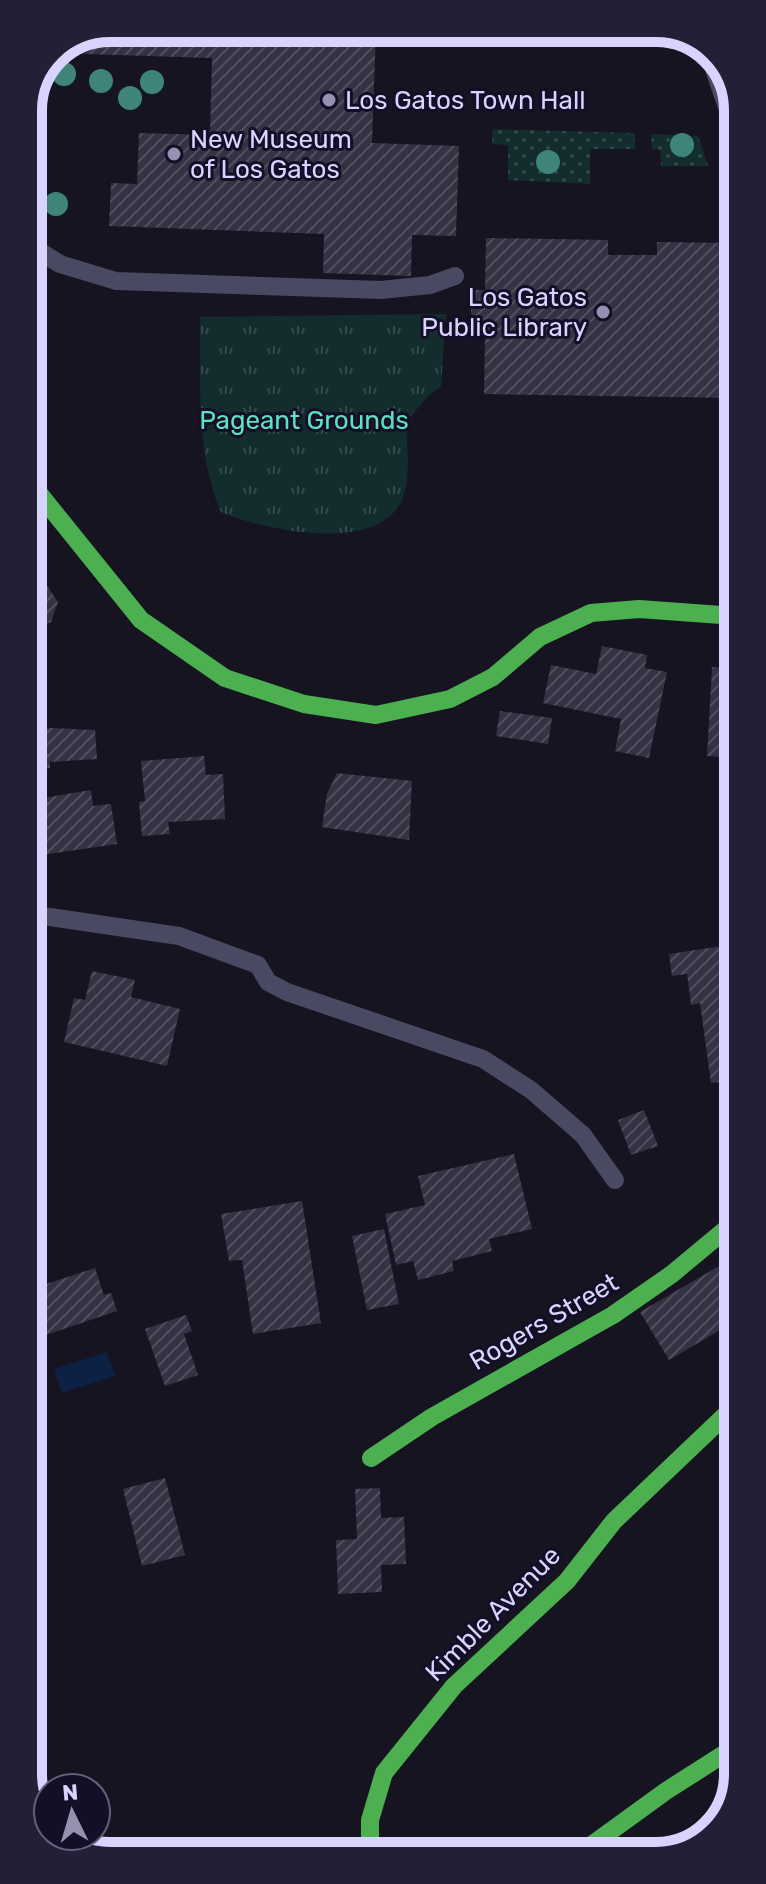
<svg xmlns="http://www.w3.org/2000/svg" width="766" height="1884" viewBox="0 0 766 1884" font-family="Rubik,sans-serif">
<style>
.grass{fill:url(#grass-dots)}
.park{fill:url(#park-tufts)}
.water{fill:#0d2144}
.building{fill:url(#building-hatch)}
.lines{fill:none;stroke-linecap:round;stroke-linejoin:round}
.lane{stroke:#4a4962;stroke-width:18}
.street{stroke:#4a4962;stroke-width:34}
.fast{stroke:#4caf50;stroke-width:18}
.tree{fill:#3e8478}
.poi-dot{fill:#9591b1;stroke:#130f26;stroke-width:3}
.labels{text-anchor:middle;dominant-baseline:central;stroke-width:6;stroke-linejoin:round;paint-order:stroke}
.poi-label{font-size:26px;fill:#d9d4ff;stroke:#130f26;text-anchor:start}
.park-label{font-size:26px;fill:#5fe0c0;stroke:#130f26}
.street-label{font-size:26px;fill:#d9d4ff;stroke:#130f26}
.rim{fill:none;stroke:#d9d4ff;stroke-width:10}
</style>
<defs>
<pattern id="grass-dots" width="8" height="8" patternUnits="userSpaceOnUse" patternTransform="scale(2)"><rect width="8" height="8" fill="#132c2d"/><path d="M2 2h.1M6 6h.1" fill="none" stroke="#354a4c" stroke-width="1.8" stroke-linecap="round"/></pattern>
<pattern id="park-tufts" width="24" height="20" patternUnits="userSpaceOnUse" patternTransform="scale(2)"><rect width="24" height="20" fill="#132c2d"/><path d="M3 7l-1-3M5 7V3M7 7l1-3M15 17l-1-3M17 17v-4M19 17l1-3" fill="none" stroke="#354a4c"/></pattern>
<pattern id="building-hatch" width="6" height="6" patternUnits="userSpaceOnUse" patternTransform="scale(2)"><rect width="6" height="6" fill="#343243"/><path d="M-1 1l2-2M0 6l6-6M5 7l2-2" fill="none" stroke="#514f5f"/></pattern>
</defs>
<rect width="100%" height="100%" fill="#161421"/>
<g class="grass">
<polygon points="493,129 635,133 635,149 590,149 590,184 508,180 508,145 492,144"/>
<polygon points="651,134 698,136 708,166 661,166 660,150 652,149"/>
</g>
<path class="park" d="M 446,314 L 441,386 L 425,399 L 406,423 C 407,447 411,473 403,497 C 382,556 262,530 221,512 C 195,451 201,382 200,317 Z"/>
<polygon class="water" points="107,1352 115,1376 62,1393 54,1369"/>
<g class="building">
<polygon points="110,28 376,28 372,143 459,146 456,236 412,235 411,276 323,273 324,234 109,226 111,183 137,184 139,133 210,135 212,58 52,53"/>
<polygon points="486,238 608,240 608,255 657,255 657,242 734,243 735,398 484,394 485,335 471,334 471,290 485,290"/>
<polygon points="33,565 58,602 51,622 29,631 29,566"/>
<polygon points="602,646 647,655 645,668 667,672 649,758 615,751 621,719 543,703 551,665 596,674"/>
<polygon points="712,667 735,669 735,758 707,756"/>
<polygon points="500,711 552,718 548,744 496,736"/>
<polygon points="52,728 95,730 97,759 50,762 50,768 30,770 30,730"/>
<polygon points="204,756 206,775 223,774 225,819 168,822 170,834 142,836 139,802 145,801 141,761"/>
<polygon points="337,773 412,781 409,840 322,827 327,794"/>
<polygon points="91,790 93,806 111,804 117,844 35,856 30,810 44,808 43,798"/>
<polygon points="736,944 736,1080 711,1083 700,1003 691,1005 687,974 672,976 669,954"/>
<polygon points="92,971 135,980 131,997 180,1009 167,1066 64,1042 74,998 85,1000"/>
<polygon points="644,1110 658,1146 631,1155 618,1120"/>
<polygon points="514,1154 532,1229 489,1239 492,1251 452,1261 454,1271 418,1280 413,1261 396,1265 385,1214 425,1205 418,1176"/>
<polygon points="302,1201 321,1323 253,1334 242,1260 229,1261 221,1214"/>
<polygon points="384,1229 399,1304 367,1310 352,1236"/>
<polygon points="719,1266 737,1296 737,1320 669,1360 640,1312"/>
<polygon points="95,1268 104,1295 111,1293 117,1311 37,1338 41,1349 31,1353 31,1289"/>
<polygon points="186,1315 192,1331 184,1334 198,1375 165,1386 145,1329"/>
<polygon points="165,1478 185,1555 142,1566 123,1489"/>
<polygon points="380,1488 381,1518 404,1517 406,1564 381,1565 382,1592 338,1594 336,1540 357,1539 355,1489"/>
</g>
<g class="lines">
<g class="lane">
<polyline points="28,244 60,264 116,281 381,290 430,285 455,276"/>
<polyline points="30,916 50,917 179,936 258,965 268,982 287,992 483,1059 531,1090 583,1135 615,1180"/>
</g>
<polyline class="street" points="722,68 734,103"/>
<g class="fast">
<polyline points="29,481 141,620 225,678 304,704 376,715 450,699 493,677 540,637 591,613 639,609 735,616"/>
<polyline points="371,1458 432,1417 613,1315 672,1274 737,1220"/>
<polyline points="582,1852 666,1791 738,1745"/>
<polyline points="370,1854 370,1820 384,1773 454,1686 567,1581 614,1521 737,1404"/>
</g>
</g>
<g class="tree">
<circle cx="64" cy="74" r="12"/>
<circle cx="101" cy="81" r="12"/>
<circle cx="152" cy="82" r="12"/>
<circle cx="130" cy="98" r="12"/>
<circle cx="682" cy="145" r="12"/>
<circle cx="548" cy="162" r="12"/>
<circle cx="56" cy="204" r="12"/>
</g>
<g class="poi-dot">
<circle cx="329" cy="100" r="8"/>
<circle cx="174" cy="154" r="8"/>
<circle cx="603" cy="312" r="8"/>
</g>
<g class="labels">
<g class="poi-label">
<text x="345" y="100">Los Gatos Town Hall</text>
<text x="190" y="139">New Museum<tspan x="190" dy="30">of Los Gatos</tspan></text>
<text x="587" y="297" text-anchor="end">Los Gatos<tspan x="587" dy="30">Public Library</tspan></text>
</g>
<g class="park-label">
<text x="304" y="420">Pageant Grounds</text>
</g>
<g class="street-label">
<text transform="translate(544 1322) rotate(-30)">Rogers Street</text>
<text transform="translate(493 1614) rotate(-45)">Kimble Avenue</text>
</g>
</g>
<path d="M0 0H766V1884H0ZM110 42H656A68 68 0 0 1 724 110V1774A68 68 0 0 1 656 1842H110A68 68 0 0 1 42 1774V110A68 68 0 0 1 110 42Z" fill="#231f37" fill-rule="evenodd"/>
<path class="rim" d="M110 42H656A68 68 0 0 1 724 110V1774A68 68 0 0 1 656 1842H110A68 68 0 0 1 42 1774V110A68 68 0 0 1 110 42Z"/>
<g transform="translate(72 1812) rotate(355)"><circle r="38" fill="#130f26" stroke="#625e7d" stroke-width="2"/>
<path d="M0-6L14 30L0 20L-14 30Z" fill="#9591b1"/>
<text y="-12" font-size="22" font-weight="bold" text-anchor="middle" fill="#d9d4ff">N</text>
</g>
</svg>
